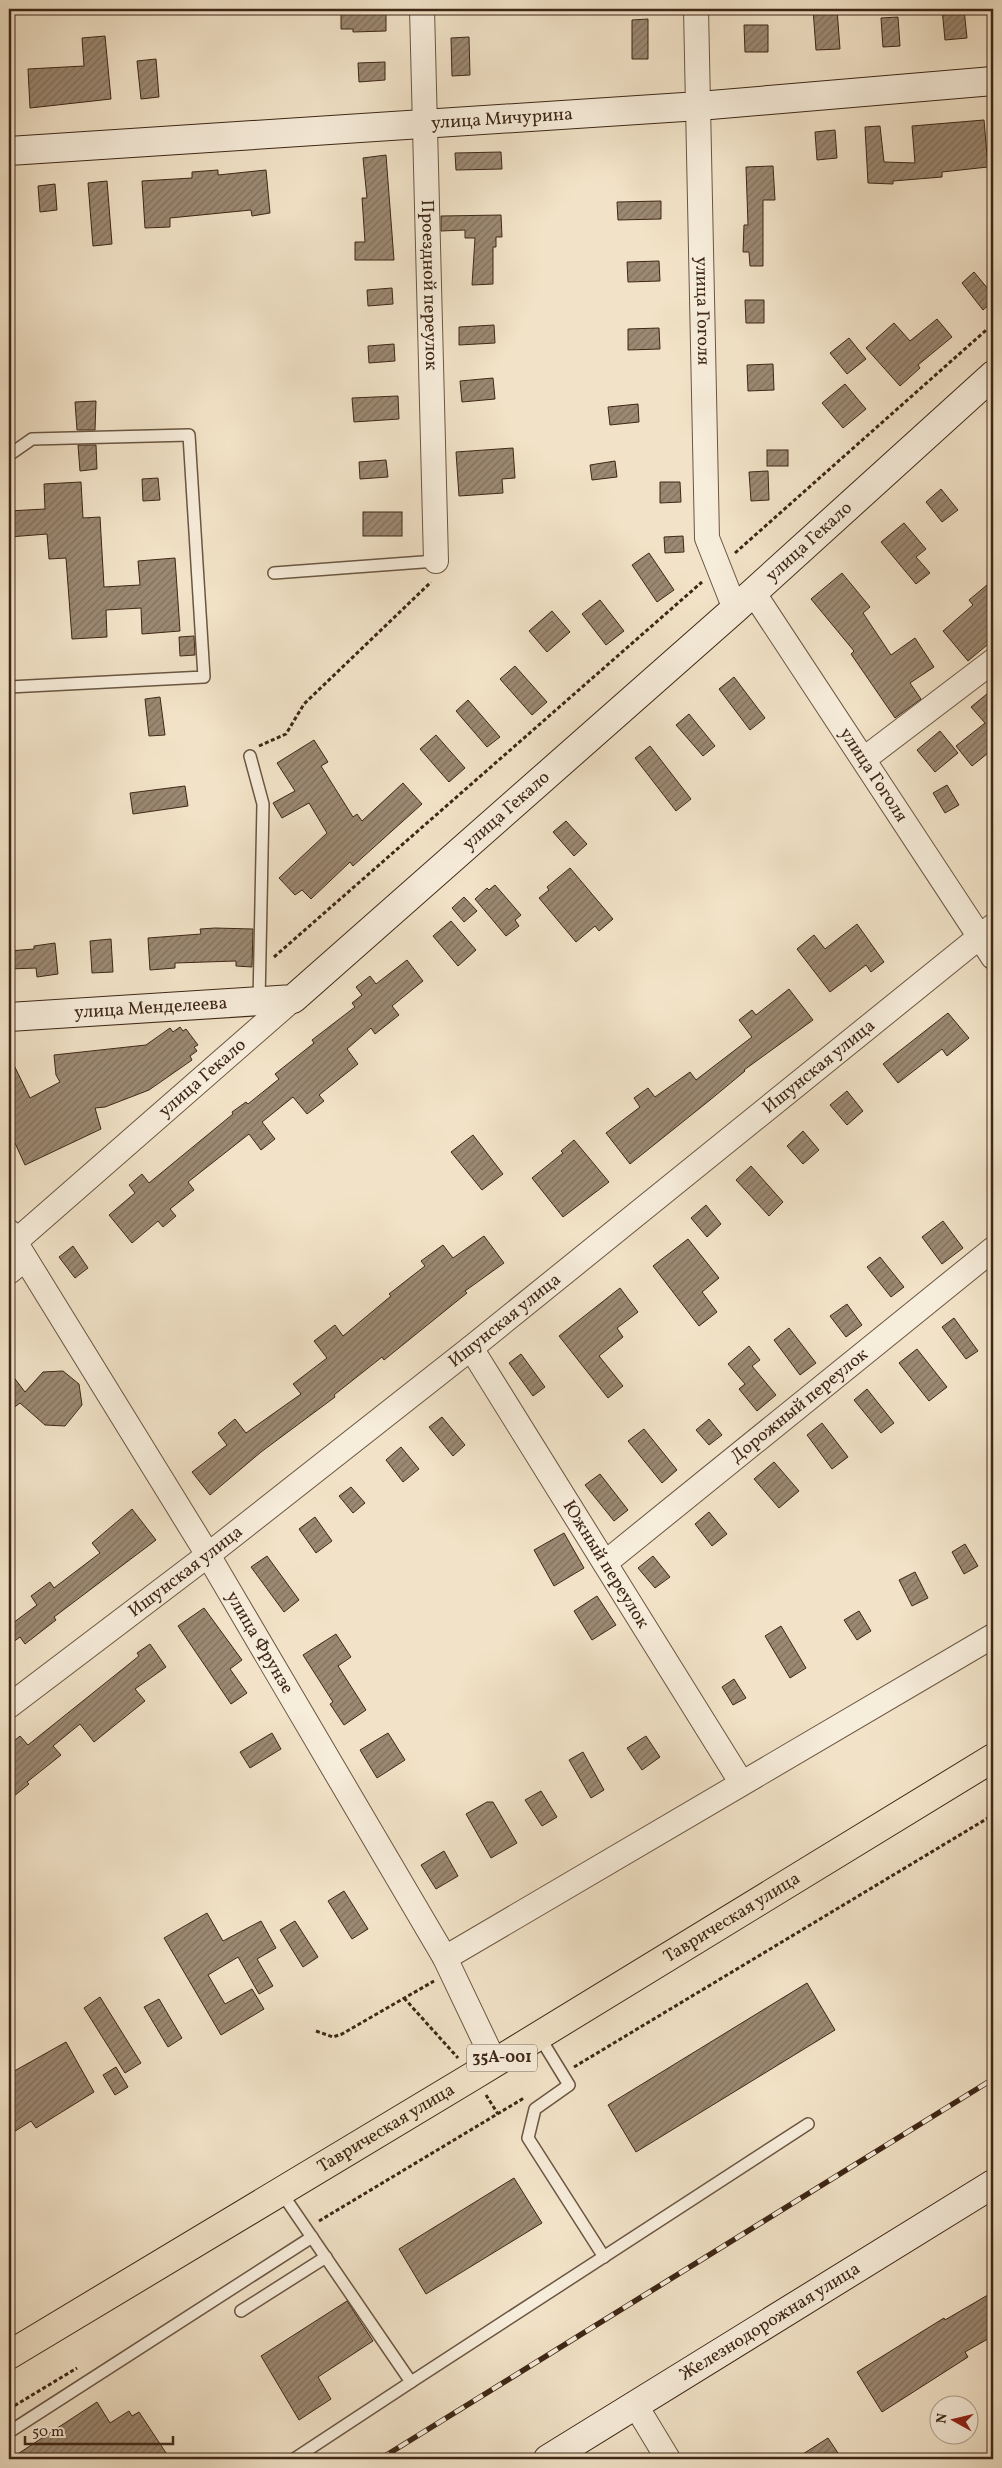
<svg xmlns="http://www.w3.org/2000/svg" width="1002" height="2468" viewBox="0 0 1002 2468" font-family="Vollkorn,serif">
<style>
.building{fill:url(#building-hatch);stroke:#3e2716}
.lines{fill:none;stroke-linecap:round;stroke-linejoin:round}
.lane-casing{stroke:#6b5642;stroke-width:14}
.street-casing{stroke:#6b5642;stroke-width:26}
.secondary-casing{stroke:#3e2716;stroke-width:30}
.highway-casing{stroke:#3e2716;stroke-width:30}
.path{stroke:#3e2716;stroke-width:3;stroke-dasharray:4 2.5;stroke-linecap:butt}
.lane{stroke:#f7eddb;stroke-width:11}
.street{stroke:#f7eddb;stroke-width:24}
.secondary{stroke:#f7eddb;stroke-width:28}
.highway{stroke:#f2e3c8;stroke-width:28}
.rail-casing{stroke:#3e2716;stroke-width:5.5}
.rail{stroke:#f7eddb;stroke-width:4;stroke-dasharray:11;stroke-linecap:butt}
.labels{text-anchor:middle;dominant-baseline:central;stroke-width:5;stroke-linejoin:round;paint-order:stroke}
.shield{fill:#f7eddb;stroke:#766251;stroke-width:1}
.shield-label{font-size:16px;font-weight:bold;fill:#3e2716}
.street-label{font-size:18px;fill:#3e2716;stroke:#f7eddb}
</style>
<defs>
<pattern id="building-hatch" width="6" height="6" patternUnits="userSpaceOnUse" patternTransform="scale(1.25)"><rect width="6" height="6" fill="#9c8973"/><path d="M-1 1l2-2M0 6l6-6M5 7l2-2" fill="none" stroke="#81705d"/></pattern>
</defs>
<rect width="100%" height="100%" fill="#f2e3c8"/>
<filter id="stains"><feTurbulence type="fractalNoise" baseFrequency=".004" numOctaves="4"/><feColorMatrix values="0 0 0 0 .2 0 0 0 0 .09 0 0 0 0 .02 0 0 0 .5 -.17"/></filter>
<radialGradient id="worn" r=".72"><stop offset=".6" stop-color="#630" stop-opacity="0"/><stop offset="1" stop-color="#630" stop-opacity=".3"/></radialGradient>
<g class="building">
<polygon points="813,9 837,9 840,49 816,50"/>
<polygon points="942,9 964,9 967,38 945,40"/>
<polygon points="386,11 386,31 353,32 353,29 341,29 341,12"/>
<polygon points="898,17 900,46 883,47 881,18"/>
<polygon points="648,19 648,59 632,59 632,20"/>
<polygon points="744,25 768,25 768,52 745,52"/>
<polygon points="105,36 111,99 30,108 28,69 84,66 82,38"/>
<polygon points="469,37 470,75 452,76 451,38"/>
<polygon points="156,59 159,97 141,99 137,61"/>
<polygon points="385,62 385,80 359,82 358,63"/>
<polygon points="984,120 988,167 942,172 942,177 893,181 893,184 868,183 865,127 880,126 884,162 915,163 912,126"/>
<polygon points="835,130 837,158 817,160 815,132"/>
<polygon points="501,152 502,169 456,170 455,153"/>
<polygon points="386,155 394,260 355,260 355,242 365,242 362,198 367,198 363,158"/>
<polygon points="773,166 775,200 763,200 763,266 750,266 749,252 743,252 744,225 748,225 746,167"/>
<polygon points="218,170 218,175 266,170 270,213 252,216 251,210 170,218 170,227 145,228 142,181 192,178 192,172"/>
<polygon points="107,181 112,244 93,246 88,183"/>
<polygon points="55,184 57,210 40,212 38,186"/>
<polygon points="661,201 661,219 618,220 617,202"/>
<polygon points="501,215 502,237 496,237 496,247 493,247 493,284 472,285 475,238 465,238 465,230 441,231 441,216"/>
<polygon points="659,261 660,281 628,282 627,262"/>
<polygon points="974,272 993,295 993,301 983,310 962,283"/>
<polygon points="392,288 393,304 368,306 367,290"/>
<polygon points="745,300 764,300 764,323 746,323"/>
<polygon points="937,319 952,337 918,365 920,368 900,386 866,348 894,323 910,341"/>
<polygon points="494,325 495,343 459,345 459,327"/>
<polygon points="659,328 660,349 628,350 628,329"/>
<polygon points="849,338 866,359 847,374 830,353"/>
<polygon points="394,344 395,361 369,363 368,346"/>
<polygon points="773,364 774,390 748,391 747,365"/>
<polygon points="493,378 495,399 462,402 460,381"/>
<polygon points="845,384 866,409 843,428 822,403"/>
<polygon points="398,396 399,419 354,422 352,398"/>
<polygon points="96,401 95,430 77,430 75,402"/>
<polygon points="638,404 639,422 610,425 608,407"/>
<polygon points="78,445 96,445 97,469 80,471"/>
<polygon points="513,448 515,478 502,479 503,493 459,496 456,452"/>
<rect x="767" y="450" width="21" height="16"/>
<polygon points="386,460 388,477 360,479 359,462"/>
<polygon points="615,461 617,477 592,480 590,465"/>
<polygon points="768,471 769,500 751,501 749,472"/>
<polygon points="158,478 160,500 143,501 142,479"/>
<polygon points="81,482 83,518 100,517 104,587 140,585 138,561 175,558 180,631 142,634 141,608 106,610 107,637 72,639 66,558 49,559 47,534 9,537 9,511 45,509 44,484"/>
<polygon points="660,482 680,482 681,502 660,503"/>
<polygon points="941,489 958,510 942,522 926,502"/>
<rect x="363" y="512" width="39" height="24"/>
<polygon points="904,523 926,549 916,557 930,573 916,584 881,542"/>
<polygon points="683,536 684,552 665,553 664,537"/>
<polygon points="649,553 674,590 657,602 632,565"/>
<polygon points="842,573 870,607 863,613 891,655 915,638 934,667 910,683 921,699 895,718 851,654 854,651 811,599"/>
<polygon points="993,580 993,640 968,661 943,631 973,605 969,600"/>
<polygon points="600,600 624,631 606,645 582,614"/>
<polygon points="552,611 570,632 547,652 529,631"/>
<polygon points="194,636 195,655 180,656 179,637"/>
<polygon points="515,666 547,702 532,715 500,679"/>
<polygon points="734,677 765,718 750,730 719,689"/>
<polygon points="993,689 993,749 972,766 956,746 985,723 971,707"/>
<polygon points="160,697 165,735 149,736 145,699"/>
<polygon points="468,700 500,737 487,747 456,711"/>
<polygon points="689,714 715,746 703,756 676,725"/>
<polygon points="940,731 958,753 935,772 917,750"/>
<polygon points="436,735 465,768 449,782 420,749"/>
<polygon points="314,740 328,762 321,766 353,817 357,814 362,821 403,783 422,804 353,866 350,862 311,899 302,890 295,895 279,878 327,833 309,803 282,818 273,803 295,791 277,763"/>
<polygon points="650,746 691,799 676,811 635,758"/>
<polygon points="947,785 959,805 945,813 933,793"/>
<polygon points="185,786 188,806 133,814 130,793"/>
<polygon points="566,821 587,844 574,856 553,832"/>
<polygon points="570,868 613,919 599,931 595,926 576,942 539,898 549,890 547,887"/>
<polygon points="495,885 521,915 515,920 519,926 506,936 475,899 487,888 489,890"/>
<polygon points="464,897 477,911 464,922 452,908"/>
<polygon points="451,921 476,950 458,966 433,936"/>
<polygon points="857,924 884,962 871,972 866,965 830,992 797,949 814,935 825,949"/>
<polygon points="215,928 253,929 252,967 236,966 236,961 175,963 175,968 150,970 148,938 201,934 200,929"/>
<polygon points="111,939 113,972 92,973 90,941"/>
<polygon points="55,943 58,974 37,977 36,968 9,969 9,951 34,949 34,946"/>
<polygon points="407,960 423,981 392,1006 399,1015 375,1034 371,1028 347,1049 358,1064 319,1095 324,1101 307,1114 293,1097 262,1122 275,1139 261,1150 249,1134 188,1182 194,1190 170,1209 176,1216 163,1227 158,1221 132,1243 109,1215 135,1193 129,1185 142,1174 149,1183 233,1114 232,1112 246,1102 248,1104 279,1079 275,1074 314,1043 312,1040 355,1007 352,1003 362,995 356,987 370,976 376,984"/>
<polygon points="789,989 813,1020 744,1070 745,1071 710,1100 630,1164 606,1133 640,1107 634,1098 648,1088 655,1097 690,1072 696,1080 752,1037 739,1020 752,1010 756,1015"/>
<polygon points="948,1013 969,1038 947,1056 942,1049 898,1083 883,1064"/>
<polygon points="180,1027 183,1031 186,1029 198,1045 194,1047 197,1051 190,1056 192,1060 149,1090 105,1107 95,1108 101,1129 25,1165 9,1130 9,1055 30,1098 60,1082 56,1075 54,1055 146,1045 170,1028 173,1032"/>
<polygon points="847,1091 863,1111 847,1125 830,1105"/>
<polygon points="803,1131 819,1150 803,1164 787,1146"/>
<polygon points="473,1135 503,1174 482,1190 451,1152"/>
<polygon points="574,1140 609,1182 563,1217 532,1178 563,1153 561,1151"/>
<polygon points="751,1166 783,1202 769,1216 736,1180"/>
<polygon points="706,1205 721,1224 707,1237 691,1218"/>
<polygon points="943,1221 963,1248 942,1264 922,1237"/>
<polygon points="484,1236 504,1263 465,1291 467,1293 384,1360 382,1357 334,1395 335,1397 261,1452 210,1495 192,1472 227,1445 218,1433 235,1419 246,1433 301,1394 293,1384 327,1358 314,1341 335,1325 343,1336 391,1296 389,1294 425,1266 421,1261 443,1245 453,1258"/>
<polygon points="688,1239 719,1278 702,1292 717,1312 699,1326 653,1266"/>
<polygon points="73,1246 88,1268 75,1278 59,1257"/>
<polygon points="880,1257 904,1287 891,1297 867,1267"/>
<polygon points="620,1288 638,1312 617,1328 623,1337 599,1356 623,1386 608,1398 559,1336"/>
<polygon points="847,1304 862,1325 846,1337 830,1316"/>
<polygon points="954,1318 978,1351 966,1359 942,1327"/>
<polygon points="789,1328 816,1363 800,1375 774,1340"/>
<polygon points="749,1346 760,1360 752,1366 776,1395 757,1411 739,1389 745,1384 728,1364"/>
<polygon points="917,1349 947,1387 929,1401 899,1363"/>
<polygon points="521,1354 545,1387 533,1396 509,1363"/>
<polygon points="9,1371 25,1392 43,1372 63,1371 79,1384 82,1405 65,1426 45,1425 20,1403 9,1411"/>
<polygon points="867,1389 894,1423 881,1433 854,1400"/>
<polygon points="442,1417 465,1445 453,1456 429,1427"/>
<polygon points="709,1419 722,1435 709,1445 696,1430"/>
<polygon points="822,1423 848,1457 832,1469 807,1435"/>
<polygon points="644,1429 677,1470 662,1483 628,1441"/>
<polygon points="401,1447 419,1469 403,1482 386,1460"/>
<polygon points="774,1462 799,1491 779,1508 754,1479"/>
<polygon points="600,1474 628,1510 614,1521 585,1485"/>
<polygon points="351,1487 365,1503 353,1513 339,1496"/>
<polygon points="132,1509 156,1540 54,1617 56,1620 25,1644 20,1637 9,1645 9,1626 37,1605 31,1596 50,1582 54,1588 100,1553 92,1543"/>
<polygon points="709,1512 727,1534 712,1546 695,1524"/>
<polygon points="315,1517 332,1541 316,1553 299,1529"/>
<polygon points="564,1533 584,1568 554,1586 534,1550"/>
<polygon points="965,1544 978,1566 964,1574 952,1552"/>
<polygon points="267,1556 299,1600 284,1612 251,1567"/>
<polygon points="653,1556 670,1577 655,1588 638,1568"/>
<polygon points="915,1572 928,1598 912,1606 899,1580"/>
<polygon points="597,1596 616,1625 592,1640 574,1611"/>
<polygon points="204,1608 242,1660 230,1669 247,1693 231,1704 178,1626"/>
<polygon points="859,1611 871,1631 857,1640 844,1620"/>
<polygon points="781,1626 806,1668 790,1678 765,1636"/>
<polygon points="336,1634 351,1657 338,1666 366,1710 344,1725 330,1704 333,1702 303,1655"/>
<polygon points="150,1644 166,1667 135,1689 145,1701 94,1742 80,1724 53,1746 61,1755 27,1782 29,1784 9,1800 9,1745 20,1736 28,1745 139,1656 137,1653"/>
<polygon points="734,1679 746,1698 733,1705 722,1687"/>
<polygon points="272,1733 281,1749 250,1768 240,1752"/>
<polygon points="388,1733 405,1760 377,1778 360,1750"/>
<polygon points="646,1736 660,1757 642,1770 627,1748"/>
<polygon points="583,1752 604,1790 591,1798 569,1760"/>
<polygon points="541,1791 557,1817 542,1826 525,1800"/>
<polygon points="487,1802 493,1802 517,1843 491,1858 466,1814"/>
<polygon points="444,1851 458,1876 436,1889 421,1865"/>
<polygon points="344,1891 368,1929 352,1939 328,1901"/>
<polygon points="207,1913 223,1941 261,1921 276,1948 257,1959 273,1986 259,1994 238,1957 208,1975 225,2004 252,1989 264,2009 221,2035 164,1938"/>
<polygon points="295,1921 318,1957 303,1967 280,1930"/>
<polygon points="807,1983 835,2030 636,2152 608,2105"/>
<polygon points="100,1997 141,2063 125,2073 84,2008"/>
<polygon points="159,1999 182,2038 168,2047 144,2007"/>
<polygon points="66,2042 94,2092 36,2128 31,2121 9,2135 9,2074"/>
<polygon points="116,2067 128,2087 115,2095 103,2075"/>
<polygon points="514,2178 542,2223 426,2294 399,2249"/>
<polygon points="993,2292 993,2336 965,2352 968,2357 882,2412 857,2372 944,2318 945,2320"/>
<polygon points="347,2301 373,2341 318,2377 331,2399 299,2420 261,2356"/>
<polygon points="97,2402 110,2423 129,2411 132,2416 139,2412 170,2459 10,2459"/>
<polygon points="828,2438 842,2459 795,2459"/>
</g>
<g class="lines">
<defs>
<g id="lane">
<polyline points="9,455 32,439 189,435 204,677 9,687"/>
<polyline points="274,573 436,561"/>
<polyline points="250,756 263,804 259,1001"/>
<polyline points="539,2036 569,2085 535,2109 528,2138 604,2257"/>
<polyline points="281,2192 411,2382 294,2459"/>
<polyline points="241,2311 326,2257"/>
<polyline points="411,2382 808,2124"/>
<polyline points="9,2432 312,2237"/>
</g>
<g id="street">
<path id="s1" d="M 422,9 L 436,561"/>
<path id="s2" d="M 696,9 L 707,538 L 735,609"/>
<path id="s3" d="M 753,592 L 993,957"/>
<polyline points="864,759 993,661"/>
<path id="s4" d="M 9,1232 L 208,1555 L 445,1958 L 495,2063"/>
<path id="s5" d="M 15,1242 L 293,999"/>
<polyline points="9,1272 25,1259"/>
<path id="s6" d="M 471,1348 L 741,1782"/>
<path id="s7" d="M 605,1563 L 993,1249"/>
<path id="s8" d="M 9,1706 L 208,1555 L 471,1348 L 993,926"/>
<polyline points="445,1958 993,1636"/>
<polyline points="636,2406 668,2459"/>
</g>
<g id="secondary">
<path id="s9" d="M 9,151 L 699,106 L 993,81"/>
<path id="s10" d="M 9,1017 L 293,999 L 735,609 L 993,375"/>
<path id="s11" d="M 548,2459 L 993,2184"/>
</g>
<g id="highway">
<path id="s12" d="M 9,2355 L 473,2076 L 993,1758"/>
</g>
</defs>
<use href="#lane" class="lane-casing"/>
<use href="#street" class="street-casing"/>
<use href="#secondary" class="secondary-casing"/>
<use href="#highway" class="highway-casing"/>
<g class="path">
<polyline points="735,553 993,324"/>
<polyline points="259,746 286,734 304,704 431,582"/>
<polyline points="274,957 702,582"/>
<polyline points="404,1998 458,2058"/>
<polyline points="316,2031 333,2037 342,2034 434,1981"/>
<polyline points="574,2067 993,1815"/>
<polyline points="486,2095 498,2114"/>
<polyline points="319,2221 524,2098"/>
<polyline points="9,2409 77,2368"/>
</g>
<use href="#lane" class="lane"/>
<use href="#street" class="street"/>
<use href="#secondary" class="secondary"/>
<use href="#highway" class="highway"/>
<defs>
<polyline id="rail" points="380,2459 993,2079"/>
</defs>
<use href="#rail" class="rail-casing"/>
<use href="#rail" class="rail"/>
</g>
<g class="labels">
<rect class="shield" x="467" y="2044.5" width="70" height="27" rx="4"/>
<g class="shield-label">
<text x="502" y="2058">35А-001</text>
</g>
<g class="street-label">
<text stroke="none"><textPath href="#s9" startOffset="494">улица Мичурина</textPath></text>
<text stroke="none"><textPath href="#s1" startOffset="276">Проездной переулок</textPath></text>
<text stroke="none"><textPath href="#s2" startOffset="302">улица Гоголя</textPath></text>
<text stroke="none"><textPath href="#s10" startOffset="974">улица Гекало</textPath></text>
<text stroke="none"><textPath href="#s3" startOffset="219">улица Гоголя</textPath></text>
<text stroke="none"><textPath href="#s10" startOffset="569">улица Гекало</textPath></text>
<text stroke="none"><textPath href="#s10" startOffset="142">улица Менделеева</textPath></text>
<text stroke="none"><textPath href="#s8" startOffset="1032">Ишунская улица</textPath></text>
<text stroke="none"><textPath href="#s5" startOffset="249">улица Гекало</textPath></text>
<text stroke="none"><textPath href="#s8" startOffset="628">Ишунская улица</textPath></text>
<text stroke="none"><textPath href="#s7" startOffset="250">Дорожный переулок</textPath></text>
<text stroke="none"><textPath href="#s6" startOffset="255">Южный переулок</textPath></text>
<text stroke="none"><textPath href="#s8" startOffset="222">Ишунская улица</textPath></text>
<text stroke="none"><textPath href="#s4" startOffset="481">улица Фрунзе</textPath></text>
<text stroke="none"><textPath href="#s12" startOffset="845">Таврическая улица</textPath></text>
<text stroke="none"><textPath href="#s12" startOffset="440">Таврическая улица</textPath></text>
<text stroke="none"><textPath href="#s11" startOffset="261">Железнодорожная улица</textPath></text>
</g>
</g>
<rect width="1002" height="2468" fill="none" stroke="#f2e3c8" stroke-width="30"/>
<rect x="10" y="10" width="982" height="2448" fill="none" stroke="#3e2716" stroke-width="2.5"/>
<rect x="15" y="15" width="972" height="2438" fill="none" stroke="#3e2716"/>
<g transform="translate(954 2420) rotate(278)"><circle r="24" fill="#f7eddb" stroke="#ad9e8c"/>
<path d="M0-4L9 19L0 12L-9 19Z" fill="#8f2418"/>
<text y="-8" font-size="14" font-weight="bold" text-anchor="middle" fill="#3e2716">N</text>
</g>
<path d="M25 2436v8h148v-8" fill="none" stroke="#3e2716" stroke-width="2.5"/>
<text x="32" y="2436" font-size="15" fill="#3e2716" stroke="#f7eddb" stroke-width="4" paint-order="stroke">50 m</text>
<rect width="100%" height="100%" filter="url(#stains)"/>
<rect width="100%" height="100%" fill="url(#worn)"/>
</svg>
